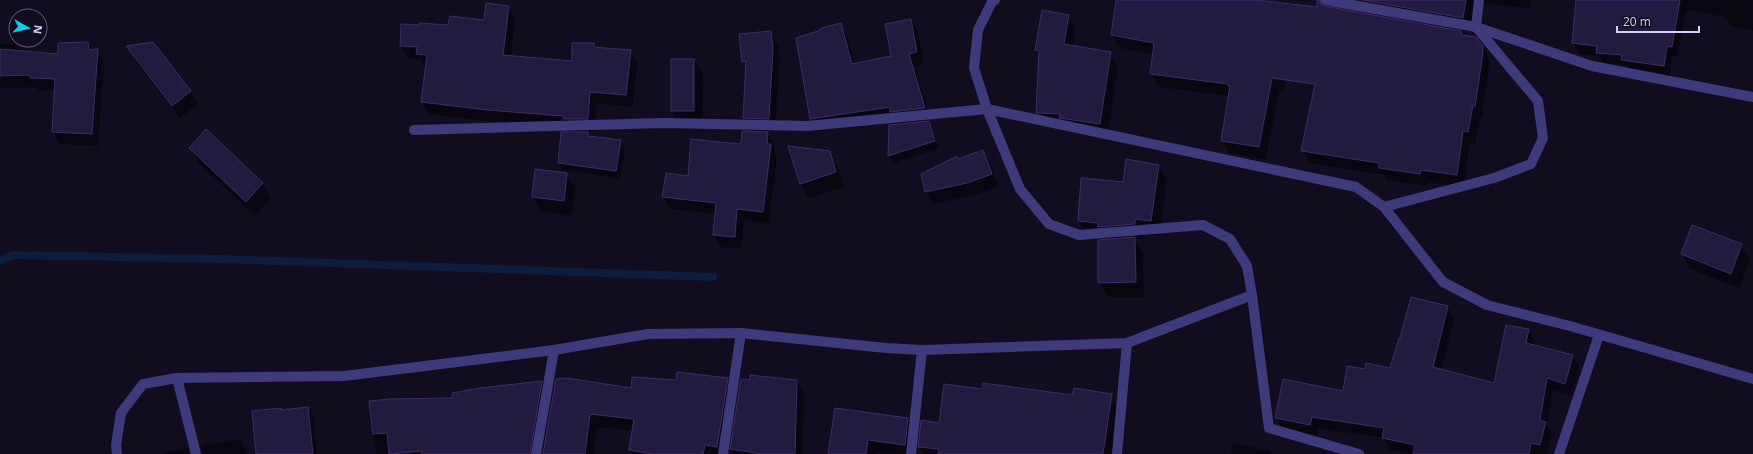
<svg xmlns="http://www.w3.org/2000/svg" width="1753" height="454" viewBox="0 0 1753 454" font-family="'Open Sans',sans-serif">
<style>
.shadow{fill:#0007;fill-rule:evenodd}
.lines{fill:none;stroke-linecap:round;stroke-linejoin:round}
.stream{stroke:#0c1d3e;stroke-width:8}
.building{fill:#231a3f;stroke:#3c2d6a}
.street{stroke:#3f3a7c;stroke-width:10}
</style>
<rect width="100%" height="100%" fill="#110d1f"/>
<g class="shadow">
<polygon points="1117,0 1247,0 1293,17 1284,91 1279,90 1266,160 1229,153 1222,140 1229,96 1159,87 1151,74 1154,54 1120,48 1112,35"/>
<polygon points="1334,0 1531,0 1530,8 1475,3 1470,31"/>
<path d="M 1577,0 L 1753,0 L 1753,31 L 1731,26 L 1726,17 L 1686,10 L 1677,57 L 1672,56 L 1670,76 L 1628,70 L 1625,65 L 1603,63 L 1599,56 L 1579,54 L 1573,43 ZM 1578,43 L 1602,45 L 1602,47 L 1578,45 Z"/>
<polygon points="508,7 515,19 511,57 573,62 593,44 595,48 630,51 637,63 633,107 596,103 595,131 586,131 590,137 620,141 625,149 620,179 563,170 559,163 572,133 569,128 494,122 429,114 422,101 426,66 424,66 420,59 408,58 401,46 449,26 485,21"/>
<polygon points="1069,16 1076,29 1073,46 1110,53 1118,67 1107,138 1045,126 1037,113 1040,57 1036,50"/>
<polygon points="911,20 918,32 924,64 915,66 931,120 928,121 933,130 939,148 893,163 889,155 899,125 896,119 818,131 811,119 840,24 847,36 855,64 892,57"/>
<polygon points="771,32 778,44 780,61 775,130 751,130 744,118 747,68 743,61"/>
<path d="M 1461,32 L 1464,37 L 1483,47 L 1490,60 L 1482,118 L 1480,118 L 1475,144 L 1470,143 L 1464,188 L 1428,182 L 1427,186 L 1387,180 L 1384,175 L 1310,163 L 1302,150 L 1315,89 L 1312,83 ZM 1482,50 L 1484,50 L 1475,111 L 1473,110 Z"/>
<polygon points="88,43 92,51 97,50 104,62 98,146 60,144 53,131 55,90 38,90 37,87 0,88 0,44 16,44 21,52 59,55"/>
<polygon points="127,46 190,91 198,104 180,118 134,59"/>
<polygon points="694,60 703,74 702,126 680,126 672,111"/>
<polygon points="767,133 774,145 774,151 777,157 769,224 744,220 741,249 721,247 714,235 716,214 670,209 663,197 689,177 739,145"/>
<polygon points="190,148 262,183 271,198 255,216 199,163"/>
<polygon points="983,151 990,163 999,187 974,195 933,204 926,192 958,160"/>
<polygon points="829,152 838,167 844,187 809,198 800,184"/>
<polygon points="1159,166 1167,180 1159,236 1143,233 1143,239 1135,239 1143,253 1144,297 1108,297 1099,283 1107,240 1105,237 1087,236 1079,221 1123,183"/>
<polygon points="566,174 575,189 572,215 542,212 533,197"/>
<polygon points="1741,245 1750,260 1739,288 1690,269 1682,254"/>
<polygon points="1447,307 1454,319 1441,370 1495,384 1528,330 1535,342 1534,346 1572,355 1579,367 1572,395 1553,390 1547,425 1552,434 1547,454 1411,454 1390,450 1383,438 1318,428 1317,436 1283,429 1276,418 1344,392 1366,370 1391,369"/>
<polygon points="727,379 735,391 725,454 633,454 630,450 633,431 597,427 594,454 544,454 556,380 632,389 677,382"/>
<polygon points="742,380 797,381 804,394 803,454 731,454"/>
<polygon points="542,382 548,393 538,454 376,454 370,402 454,399"/>
<polygon points="983,390 1073,396 1111,395 1119,410 1113,454 924,454 919,446 939,424"/>
<polygon points="308,408 314,418 317,454 257,454 281,411"/>
<polygon points="908,419 915,433 913,454 876,453 876,454 829,454"/>
<polygon points="241,439 247,454 203,454 201,445"/>
<polygon points="1233,443 1270,451 1271,454 1231,454"/>
<polygon points="187,447 191,454 164,454 164,453"/>
</g>
<g class="lines">
<polyline class="stream" points="0,261 13,255 221,259 713,277"/>
</g>
<g class="building">
<polygon points="1116,0 1256,0 1317,7 1317,0 1319,0 1321,5 1324,6 1461,31 1461,35 1476,37 1483,46 1482,59 1475,106 1473,105 1468,132 1463,131 1457,175 1421,170 1420,174 1379,168 1379,163 1301,151 1315,84 1272,78 1259,147 1221,141 1230,86 1228,86 1228,84 1150,74 1154,43 1111,35"/>
<polygon points="1362,0 1466,0 1463,18"/>
<polygon points="1576,0 1680,0 1672,47 1667,46 1664,66 1621,60 1622,55 1596,53 1597,46 1572,43"/>
<polygon points="486,3 509,6 503,55 572,61 572,43 594,43 594,47 631,50 626,95 590,92 588,119 563,119 563,116 487,110 421,102 427,55 416,54 417,47 400,46 401,24 419,25 419,23 448,25 450,16 484,20"/>
<polygon points="1042,10 1069,15 1064,44 1111,52 1100,124 1059,118 1060,114 1036,113 1039,51 1035,50"/>
<polygon points="911,19 917,52 909,54 925,108 890,112 890,107 810,119 796,38 821,30 821,28 841,23 852,64 891,56 885,24"/>
<polygon points="771,31 773,48 769,119 743,118 746,61 742,62 739,34"/>
<polygon points="88,42 89,50 98,49 92,134 52,132 55,79 30,78 30,75 0,76 0,49 58,54 58,43"/>
<polygon points="153,42 191,91 172,106 126,46"/>
<rect x="671" y="59" width="23" height="52"/>
<polygon points="929,121 935,141 888,156 889,125"/>
<polygon points="206,129 263,183 246,202 189,148"/>
<polygon points="742,131 768,132 767,144 771,144 763,212 737,209 735,237 713,235 716,203 662,197 666,173 688,176 691,139 739,144 741,143"/>
<polygon points="561,132 588,132 588,136 621,140 616,171 558,163"/>
<polygon points="788,146 830,151 836,172 800,184"/>
<polygon points="983,150 992,174 967,183 925,192 921,174 957,156 958,159"/>
<polygon points="1126,159 1159,165 1151,221 1135,219 1135,224 1098,227 1098,223 1078,221 1081,178 1123,182"/>
<polygon points="535,169 567,173 564,201 532,197"/>
<polygon points="1692,225 1742,244 1731,274 1681,254"/>
<polygon points="1135,237 1136,282 1098,283 1098,240"/>
<polygon points="1411,297 1448,306 1433,367 1494,383 1506,325 1529,329 1526,343 1573,355 1565,384 1547,378 1540,420 1546,422 1540,445 1531,443 1529,454 1413,454 1415,445 1382,438 1384,428 1312,417 1310,425 1275,418 1283,379 1343,391 1347,366 1365,369 1366,363 1390,368 1399,338 1400,338"/>
<polygon points="677,372 728,378 717,447 705,445 703,454 652,454 629,450 634,419 590,414 585,454 543,454 556,379 567,378 631,388 632,377 676,380"/>
<polygon points="750,375 797,380 795,454 762,454 730,449 741,379 750,380"/>
<polygon points="542,381 530,454 421,454 422,451 389,454 387,433 373,434 369,401 390,399 453,398 452,393 480,388"/>
<polygon points="983,383 1072,395 1074,388 1112,394 1103,454 938,454 939,449 918,447 921,420 939,423 944,384 982,389"/>
<polygon points="308,407 313,454 256,454 252,411 281,408 281,410"/>
<polygon points="835,408 908,418 905,445 868,440 866,454 828,454"/>
</g>
<g class="lines">
<g class="street">
<polyline points="1325,0 1476,27 1592,66 1753,97"/>
<polyline points="414,130 664,123 807,126 987,109 1356,187 1384,207 1443,282 1487,305 1570,326 1753,379"/>
<polyline points="1384,207 1494,178 1531,164 1543,138 1538,101 1476,27 1479,0"/>
<polyline points="1252,295 1269,428 1359,454"/>
<polyline points="177,378 196,454"/>
<polyline points="117,454 116,445 121,413 143,384 177,378 344,376 554,350 648,334 741,333 886,348 922,350 1127,343 1252,295 1247,266 1230,239 1203,225 1079,235 1049,224 1020,189 987,109 974,68 978,30 992,2 995,0"/>
<polyline points="536,454 554,350"/>
<polyline points="723,454 741,333"/>
<polyline points="911,454 922,350"/>
<polyline points="1117,454 1127,343"/>
<polyline points="1559,454 1599,335"/>
</g>
</g>
<g transform="translate(28 28) rotate(98)"><circle r="19" fill="#110d1f" stroke="#5f5a78"/>
<path d="M0-3L7 15L0 10L-7 15Z" fill="#08cdee"/>
<text y="-6" font-size="11" font-weight="bold" text-anchor="middle" fill="#d4cdfd">N</text>
</g>
<path d="M1617 26v6h82v-6" fill="none" stroke="#d4cdfd" stroke-width="2"/>
<text x="1623" y="26" font-size="12" fill="#d4cdfd" stroke="#110d1f" stroke-width="3" paint-order="stroke">20 m</text>
</svg>
